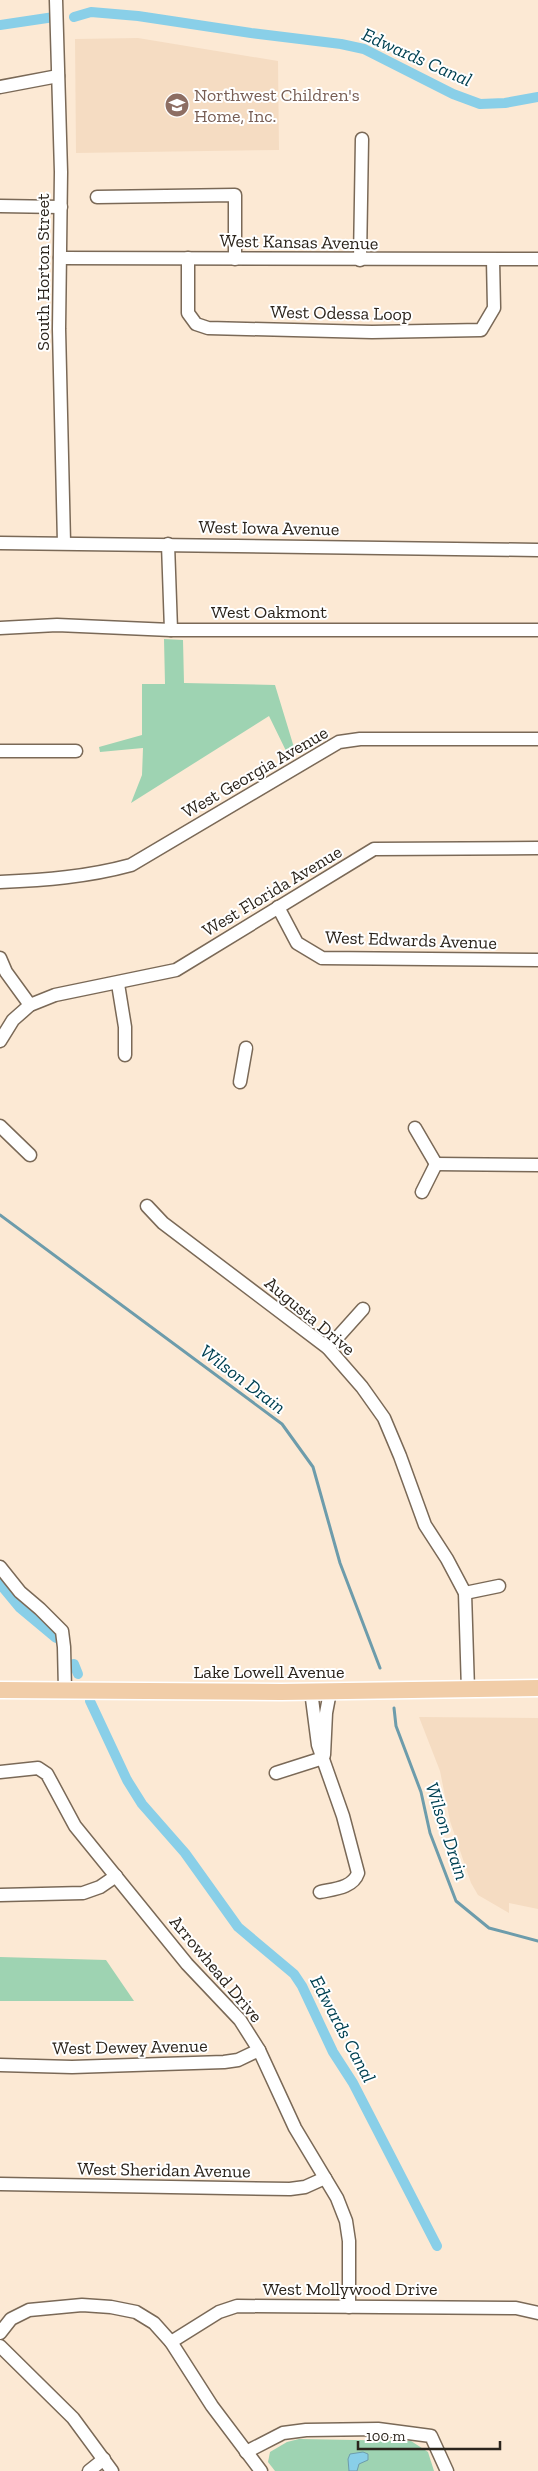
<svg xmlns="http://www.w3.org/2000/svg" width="538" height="2471" viewBox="0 0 538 2471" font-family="'Zilla Slab',serif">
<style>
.built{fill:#f5dcc2}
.green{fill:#9ed3b2}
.water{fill:#89cfe8;stroke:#6d9cab}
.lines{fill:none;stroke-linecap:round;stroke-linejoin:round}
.stream{stroke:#6d9cab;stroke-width:3}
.canal{stroke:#89cfe8;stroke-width:10}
.minor-casing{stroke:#7a6957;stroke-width:15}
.major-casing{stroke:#fff;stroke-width:19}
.minor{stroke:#fff;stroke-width:12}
.major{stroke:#f1cda8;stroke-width:16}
.labels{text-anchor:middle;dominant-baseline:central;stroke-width:4;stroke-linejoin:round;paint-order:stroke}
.education-label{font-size:18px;fill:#785e54;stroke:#fff;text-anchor:start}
.street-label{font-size:18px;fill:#2b241c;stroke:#fff}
.water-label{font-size:19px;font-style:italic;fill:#004152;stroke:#fff}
</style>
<rect width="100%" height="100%" fill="#fce9d4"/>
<g class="built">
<polygon points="138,38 278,61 279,150 76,153 75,39"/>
<polygon points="419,1717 538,1718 538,1909 509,1903 509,1913 478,1895 471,1883 450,1821 440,1771"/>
</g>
<g class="green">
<polygon points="164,639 183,640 184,683 275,685 296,754 289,757 269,716 131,803 142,775 143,748 100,752 99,747 142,735 142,684 165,684"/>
<polygon points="0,1957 106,1960 134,2001 0,2001"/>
<polygon points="299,2439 411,2441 428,2452 434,2471 275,2471 268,2462 270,2452 287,2442"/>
</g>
<polygon class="water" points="363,2452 368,2454 368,2460 359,2464 357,2471 349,2471 348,2459 350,2454"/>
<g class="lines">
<g class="stream">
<polyline points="0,1215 282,1424 313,1467 340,1563 380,1668"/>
<polyline points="394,1708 396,1726 421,1792 430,1833 456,1901 489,1928 538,1941"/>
</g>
<g class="canal">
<polyline points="74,17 91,12 138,16 251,33 341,44 364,49 453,94 480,104 505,103 538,97"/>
<polyline points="0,25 54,17"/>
<polyline points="0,1584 20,1608 56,1638"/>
<polyline points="74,1664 78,1674"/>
<polyline points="90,1701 127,1780 142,1804 185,1853 238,1927 294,1974 302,1986 333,2052 353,2083 437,2246"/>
</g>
<defs>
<g id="minor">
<polyline points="56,0 61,172 59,329 64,543"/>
<polyline points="0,87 58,76"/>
<polyline points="97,197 235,195 235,259"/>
<polyline points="0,206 61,207"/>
<polyline points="60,258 538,259"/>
<polyline points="188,258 188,313 196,324 208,328 372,332 481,330 494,308 493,260"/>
<polyline points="360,260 362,139"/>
<polyline points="0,543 538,550"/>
<polyline points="168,544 171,630"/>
<polyline points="0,628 57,625 171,630 538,630"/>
<polyline points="0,751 76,751"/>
<path d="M 0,882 C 45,880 87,877 131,865 L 339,742 L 360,739 L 538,739"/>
<polyline points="278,907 297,943 322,958 538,960"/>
<polyline points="0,958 6,972 30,1005"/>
<polyline points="118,984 125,1027 125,1055"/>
<polyline points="0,1041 13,1020 30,1005 55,995 176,970 374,849 538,848"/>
<polyline points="240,1082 246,1048"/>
<polyline points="0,1126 30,1155"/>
<polyline points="415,1128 436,1164"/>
<polyline points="436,1164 538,1165"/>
<polyline points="422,1192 436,1164"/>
<polyline points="147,1206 163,1223 328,1348 362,1387 384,1418 400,1456 425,1525 447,1559 465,1593 468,1690"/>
<polyline points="328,1348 363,1309"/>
<polyline points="0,1567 20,1592 40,1609 62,1631 64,1647 65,1690"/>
<polyline points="465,1593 499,1586"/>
<path d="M 311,1691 L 318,1745 L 343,1816 L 358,1873 C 353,1888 334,1889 320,1892"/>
<polyline points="324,1755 326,1713 330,1692"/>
<polyline points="0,1772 38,1768 47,1774 75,1826 187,1964 240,2020 259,2050 295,2128 337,2198 346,2221 349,2241 349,2307"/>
<polyline points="276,1773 323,1758"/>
<polyline points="0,1895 83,1893 100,1887 116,1876"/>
<polyline points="0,2065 72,2067 224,2062 238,2060 259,2050"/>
<polyline points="0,2184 290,2189 305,2187 325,2178"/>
<polyline points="0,2333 11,2319 29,2310 82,2305 111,2307 136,2312 154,2323 171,2342 212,2406 261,2471"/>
<polyline points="171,2342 219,2312 237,2306 516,2308 538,2313"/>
<polyline points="0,2346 73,2418 112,2471"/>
<polyline points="246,2452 283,2433 306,2430 378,2429 431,2436 447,2471"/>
<polyline points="89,2471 104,2459"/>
</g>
<polyline id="major" points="0,1690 281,1692 538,1688"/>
</defs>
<use href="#minor" class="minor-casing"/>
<use href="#major" class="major-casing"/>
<use href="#minor" class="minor"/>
<use href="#major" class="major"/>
</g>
<defs>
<symbol id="school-disc" viewBox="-11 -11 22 22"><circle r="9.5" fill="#8d6e63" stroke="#fff"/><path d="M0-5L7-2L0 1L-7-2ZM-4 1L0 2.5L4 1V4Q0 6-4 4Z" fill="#fff"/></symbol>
</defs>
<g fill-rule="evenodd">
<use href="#school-disc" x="163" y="91" width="28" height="28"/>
</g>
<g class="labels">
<g class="education-label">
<text x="194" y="95">Northwest Children's<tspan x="194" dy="21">Home, Inc.</tspan></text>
</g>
<g class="street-label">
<text transform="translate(299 242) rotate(1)">West Kansas Avenue</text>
<text transform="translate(43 272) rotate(-90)">South Horton Street</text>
<text transform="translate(341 313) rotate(1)">West Odessa Loop</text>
<text transform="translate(269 528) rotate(1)">West Iowa Avenue</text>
<text x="269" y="612">West Oakmont</text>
<text transform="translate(255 772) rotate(-30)">West Georgia Avenue</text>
<text transform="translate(272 891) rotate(-31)">West Florida Avenue</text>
<text transform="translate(411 940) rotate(2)">West Edwards Avenue</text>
<text transform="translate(310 1316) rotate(40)">Augusta Drive</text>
<text x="269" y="1672">Lake Lowell Avenue</text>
<text transform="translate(216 1969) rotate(50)">Arrowhead Drive</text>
<text transform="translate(130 2047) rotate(-1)">West Dewey Avenue</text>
<text transform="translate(164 2170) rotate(1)">West Sheridan Avenue</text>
<text x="350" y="2289">West Mollywood Drive</text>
</g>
<g class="water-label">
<text transform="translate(417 57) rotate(24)">Edwards Canal</text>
<text transform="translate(243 1379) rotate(37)">Wilson Drain</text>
<text transform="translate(447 1831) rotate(72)">Wilson Drain</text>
<text transform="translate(343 2029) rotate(62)">Edwards Canal</text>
</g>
</g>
<path d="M358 2441v8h142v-8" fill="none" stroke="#2b241c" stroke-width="2.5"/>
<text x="366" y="2441" font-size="15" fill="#2b241c" stroke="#ffffff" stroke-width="4" paint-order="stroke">100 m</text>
</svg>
